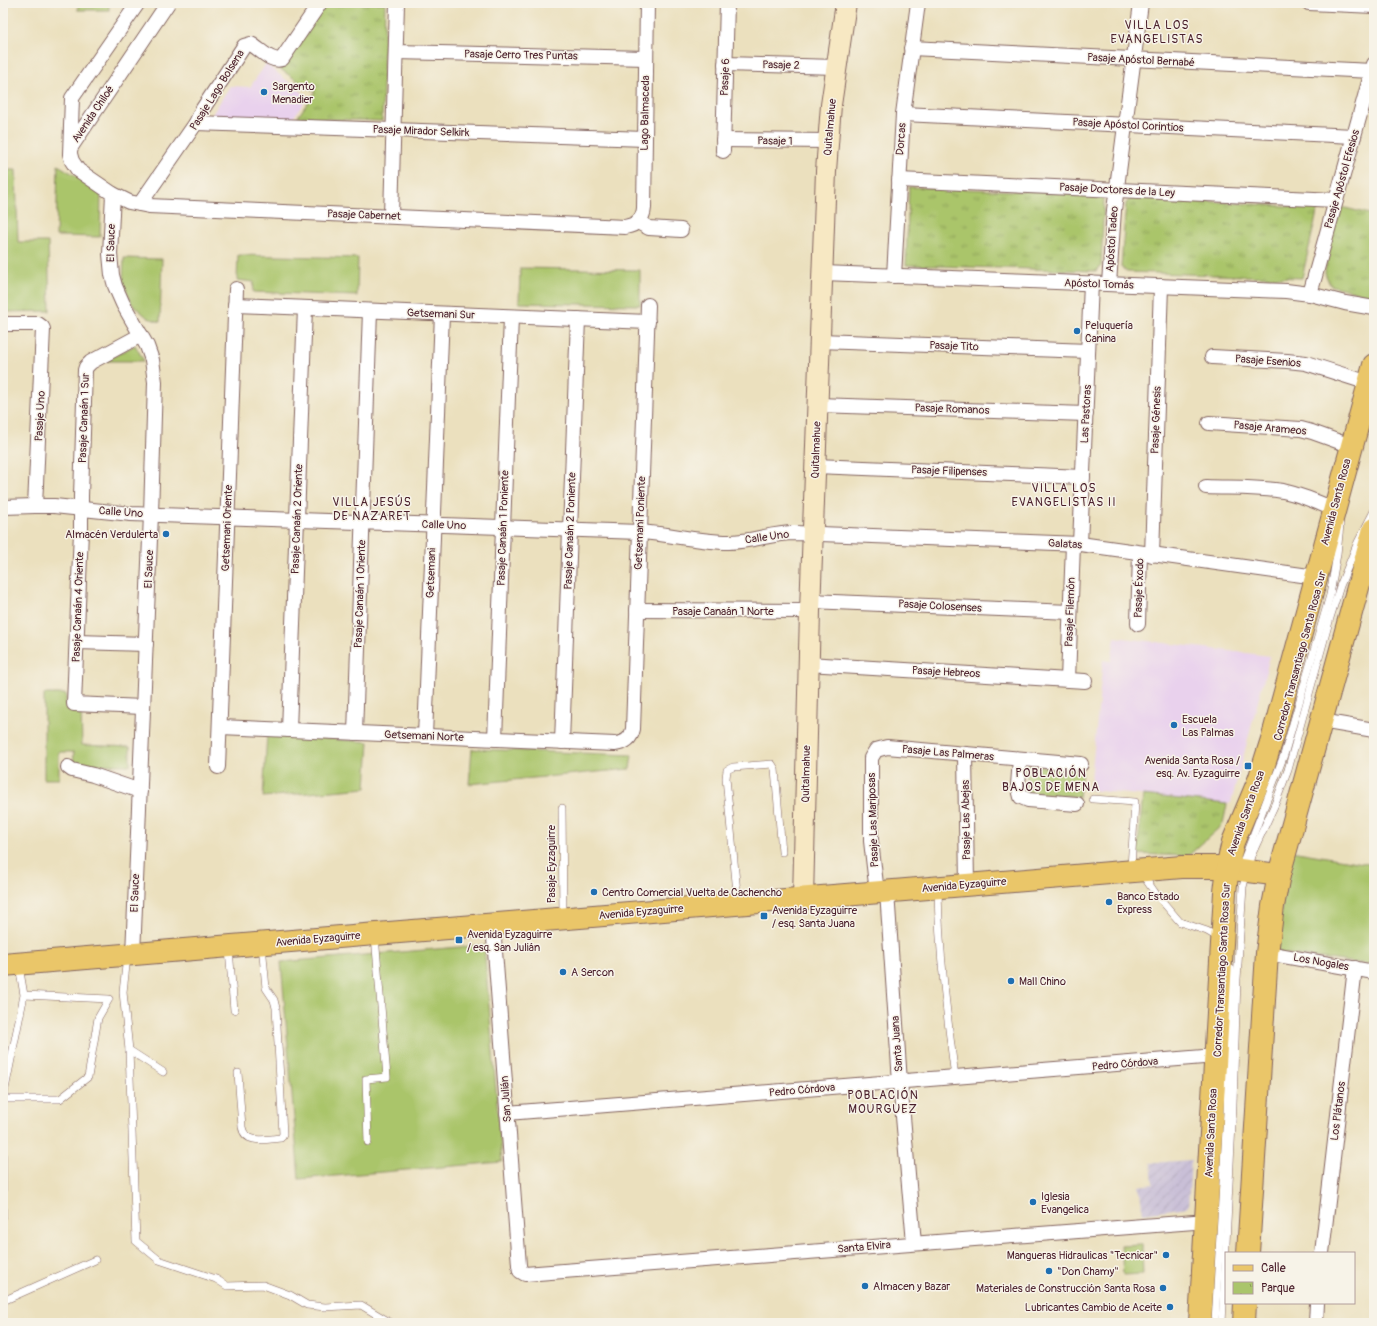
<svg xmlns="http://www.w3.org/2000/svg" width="1377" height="1326" viewBox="0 0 1377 1326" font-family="Pangolin,sans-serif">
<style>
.built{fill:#e9d1ed}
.industrial{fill:url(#industrial-furrows)}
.grass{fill:#aac56b;stroke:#7a724b}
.park{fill:url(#park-tufts);stroke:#7a724b}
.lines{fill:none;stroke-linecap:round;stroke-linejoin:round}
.lane-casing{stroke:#82635e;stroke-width:8}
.street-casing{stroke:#82635e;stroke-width:16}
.secondary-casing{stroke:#82635e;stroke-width:22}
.primary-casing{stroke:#82635e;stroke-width:24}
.lane{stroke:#fff;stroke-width:7}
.street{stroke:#fff;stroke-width:14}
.secondary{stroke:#f7e8c3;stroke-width:20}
.primary{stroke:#eac669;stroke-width:22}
.poi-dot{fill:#1f6fb2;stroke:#f7f3e8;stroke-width:1.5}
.labels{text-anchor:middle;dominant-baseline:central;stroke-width:3;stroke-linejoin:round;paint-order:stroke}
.street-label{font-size:11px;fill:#4a1f2b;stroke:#f7f3e8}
.poi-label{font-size:11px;fill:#4a1f2b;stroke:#f7f3e8;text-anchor:start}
.neighbourhood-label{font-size:12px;letter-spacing:1px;fill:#4a1f2b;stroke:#f7f3e8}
</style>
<defs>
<pattern id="industrial-furrows" width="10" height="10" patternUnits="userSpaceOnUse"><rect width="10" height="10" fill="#c9bfd7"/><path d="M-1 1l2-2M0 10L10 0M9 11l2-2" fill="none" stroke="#aea4b9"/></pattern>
<pattern id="park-tufts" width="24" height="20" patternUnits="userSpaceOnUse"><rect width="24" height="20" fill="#aac56b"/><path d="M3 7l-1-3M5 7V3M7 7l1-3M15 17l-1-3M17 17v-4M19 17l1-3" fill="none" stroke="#8c9f58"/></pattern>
</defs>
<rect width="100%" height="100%" fill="#f7f3e8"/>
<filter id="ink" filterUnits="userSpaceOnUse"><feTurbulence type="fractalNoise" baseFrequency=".025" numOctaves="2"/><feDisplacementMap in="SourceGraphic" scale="8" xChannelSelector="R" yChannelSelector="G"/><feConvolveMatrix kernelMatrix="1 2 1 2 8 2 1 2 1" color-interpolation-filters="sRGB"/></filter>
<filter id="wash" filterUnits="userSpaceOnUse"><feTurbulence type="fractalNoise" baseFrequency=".012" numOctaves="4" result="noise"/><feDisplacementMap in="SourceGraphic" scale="16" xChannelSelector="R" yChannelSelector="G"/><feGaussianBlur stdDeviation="0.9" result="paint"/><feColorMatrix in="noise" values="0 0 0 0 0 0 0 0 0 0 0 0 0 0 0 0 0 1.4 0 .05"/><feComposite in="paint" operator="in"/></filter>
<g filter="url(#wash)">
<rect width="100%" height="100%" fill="#ebe0be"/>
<g class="built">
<polygon points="266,64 308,97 291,121 211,116 230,86 250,87"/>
<polygon points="1115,637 1270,656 1231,803 1227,804 1090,790 1103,660 1111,661"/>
</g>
<polygon class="industrial" points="1191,1160 1188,1207 1143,1213 1139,1186 1153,1184 1151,1163"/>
<g class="grass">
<rect x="78" y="3" width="31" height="7"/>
<polygon points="58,165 101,191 100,237 56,236"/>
<polygon points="3,170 16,170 18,242 48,242 50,311 3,312"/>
<polygon points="238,255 358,258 357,296 253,292 254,282 237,280"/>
<polygon points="124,258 162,259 160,322 148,318 132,304 123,282"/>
<polygon points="520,268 640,270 640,305 519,303"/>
<polygon points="135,345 144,361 106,361"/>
<polygon points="44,694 66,694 66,709 81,709 82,745 130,747 130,765 73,764 74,752 59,752 59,779 44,779"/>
<polygon points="267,734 369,742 366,788 263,797"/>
<polygon points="472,749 632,755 630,769 469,784"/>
<polygon points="1028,765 1082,770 1079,797 1026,792"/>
<polygon points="1291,851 1374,865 1374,965 1280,953 1275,947"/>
<polygon points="484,945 502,1162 299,1179 281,962"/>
<polygon points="1142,1244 1143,1274 1123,1275 1121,1245"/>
</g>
<g class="park">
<polygon points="327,3 385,3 382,121 297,118 315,92 280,69"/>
<polygon points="909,187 1097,194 1104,198 1101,266 1096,271 906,265"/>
<polygon points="1133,197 1318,208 1302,278 1127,272 1121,267 1126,203"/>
<polygon points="1341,207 1374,215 1374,291 1372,296 1330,285 1325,273 1328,246"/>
<polygon points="1143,795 1227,804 1223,824 1188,856 1137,854"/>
</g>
</g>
<g filter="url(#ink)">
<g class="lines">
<defs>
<g id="lane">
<polyline points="1093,799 1135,802 1131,868"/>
<polyline points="562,808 563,916"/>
<polyline points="1241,867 1284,755 1330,595 1337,554 1340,525"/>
<polyline points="1142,874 1156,894 1180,922 1207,931 1219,938"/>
<path d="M 938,890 C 939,953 947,1015 955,1077"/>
<polyline points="738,903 726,778 727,770 733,767 772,764 775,769 782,852"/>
<polyline points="229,949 234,1010"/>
<polyline points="127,957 123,992 129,1050 163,1072"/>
<polyline points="19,966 24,995 3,1099 60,1099 88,1077 98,1018 109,999 24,995"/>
<polyline points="129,1050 136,1241 159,1260 216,1279 227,1286 263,1285 290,1295 307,1305 325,1307 361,1305 391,1323"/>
<path d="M 238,1073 L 242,1127 C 245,1145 267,1139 281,1138 L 283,1134 L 276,1008 L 274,1000 L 266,988 L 262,945"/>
<polyline points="368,1142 366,1079 387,1077 375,936"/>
<polyline points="3,1216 3,1099"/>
<polyline points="3,1301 95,1260"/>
<polyline points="1215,1323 1227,1112 1231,969"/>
<polyline points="1222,1323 1233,1104 1237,979 1243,887 1251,856 1275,804 1288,770 1330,618 1340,586 1358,542 1374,511"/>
</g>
<g id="street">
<path d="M 138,3 L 72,98 L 70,154 L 72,161 L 78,170 L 113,194 L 129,202 L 149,206 L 625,227 C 636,225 643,220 644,208 L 647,3"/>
<polyline points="1309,3 1374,6"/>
<polyline points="911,48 1372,71"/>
<polyline points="396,52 646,58"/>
<polyline points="725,64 836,67"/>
<polyline points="903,114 1354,136"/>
<polyline points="196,123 645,139"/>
<polyline points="723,140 828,141"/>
<polyline points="71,147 168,3"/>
<polyline points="723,151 727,3"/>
<polyline points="899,180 1336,200"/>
<polyline points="113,194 110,254 112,275 115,286 123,304 147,346 152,360 155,382 151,514 133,955"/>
<path d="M 140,204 L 196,123 L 202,110 L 244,46 L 251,44 C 260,49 271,63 282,59 L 320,3"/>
<polyline points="391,216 397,3"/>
<polyline points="638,222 649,228 681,230"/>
<polyline points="823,273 1286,291 1310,294 1345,303 1374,308"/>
<polyline points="894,276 903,114 918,3"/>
<polyline points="1109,284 1114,210 1141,3"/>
<polyline points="1310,294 1374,64"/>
<polyline points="235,305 648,322"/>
<polyline points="3,324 38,324 42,327 43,329 35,506"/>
<polyline points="141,335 91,362 86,367 85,370 81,496 81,531 74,704 143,707"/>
<polyline points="820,341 1088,351"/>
<polyline points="1212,357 1287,361 1306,363 1369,383"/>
<polyline points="818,405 1086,414"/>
<polyline points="1209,423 1301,429 1312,432 1351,446"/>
<polyline points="815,466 1083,477"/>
<path d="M 1206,487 C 1231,488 1258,487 1283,491 C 1301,495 1318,502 1335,510"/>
<path d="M 3,507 L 35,506 L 54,506 L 131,514 L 640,532 C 670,534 700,542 729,542 C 751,542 772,533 794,533 L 1080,544 L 1316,577"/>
<polyline points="1080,544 1091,283"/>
<polyline points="1152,555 1161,286"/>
<polyline points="810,601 1070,612"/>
<polyline points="637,610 810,611"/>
<polyline points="1138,624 1140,553"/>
<polyline points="77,642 146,644"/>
<polyline points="808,664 1085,681"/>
<polyline points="1068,680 1073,544"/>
<polyline points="1321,721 1374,730"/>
<path d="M 220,727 L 615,744 C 625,743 631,739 633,729 L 648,305"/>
<polyline points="289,730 305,308"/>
<polyline points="355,733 370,311"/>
<polyline points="425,736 442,314"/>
<polyline points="495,739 511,317"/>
<polyline points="562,742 578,319"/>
<polyline points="965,754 967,885"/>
<polyline points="1020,759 1018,785 1021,797 1028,800 1077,804"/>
<polyline points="68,767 72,770 93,775 140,791"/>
<polyline points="218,767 236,289"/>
<polyline points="887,892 900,1082 914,1243"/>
<polyline points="877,893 871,841 871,758 876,750 887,747 1081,764"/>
<polyline points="493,925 519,1265 520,1271 525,1274 1207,1221"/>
<polyline points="1267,953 1374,972"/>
<polyline points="507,1113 1216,1056"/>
<polyline points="1322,1253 1355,968"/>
<polyline points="1316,1323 1317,1303"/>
</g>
<polyline id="secondary" points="803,899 810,611 826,171 831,105 846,3"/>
<g id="primary">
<polyline points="3,965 1182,867 1217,867 1279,875"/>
<polyline points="1248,1253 1267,953 1273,906 1279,875 1374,529"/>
<polyline points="1200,1323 1225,892 1229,859 1233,842 1259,780 1273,736 1374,365"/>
<polyline points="1244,1323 1245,1303"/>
</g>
</defs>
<use href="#lane" class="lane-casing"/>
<use href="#street" class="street-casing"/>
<use href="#secondary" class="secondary-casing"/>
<use href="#primary" class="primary-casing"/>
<use href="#lane" class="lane"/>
<use href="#street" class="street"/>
<use href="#secondary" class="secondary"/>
<use href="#primary" class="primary"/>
</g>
</g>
<g class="poi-dot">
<circle cx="264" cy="92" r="4"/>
<circle cx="1077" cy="331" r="4"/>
<circle cx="166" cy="534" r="4"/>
<circle cx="1174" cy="725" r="4"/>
<rect x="1244" y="762" width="8" height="8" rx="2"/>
<circle cx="594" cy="892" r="4"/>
<circle cx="1109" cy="902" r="4"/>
<rect x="760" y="912" width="8" height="8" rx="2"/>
<rect x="455" y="936" width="8" height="8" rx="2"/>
<circle cx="563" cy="972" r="4"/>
<circle cx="1011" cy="981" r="4"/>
<circle cx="1033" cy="1202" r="4"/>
<circle cx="1166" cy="1255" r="4"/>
<circle cx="1049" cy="1271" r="4"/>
<circle cx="865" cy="1286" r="4"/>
<circle cx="1163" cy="1288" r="4"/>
<circle cx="1170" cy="1307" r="4"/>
</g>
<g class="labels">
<g class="street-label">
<text transform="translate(521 55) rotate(1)">Pasaje Cerro Tres Puntas</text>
<text transform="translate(1141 60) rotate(3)">Pasaje Apóstol Bernabé</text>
<text transform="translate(781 65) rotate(1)">Pasaje 2</text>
<text transform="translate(725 77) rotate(-88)">Pasaje 6</text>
<text transform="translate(217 90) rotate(-58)">Pasaje Lago Bolsena</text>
<text transform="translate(645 113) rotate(-89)">Lago Balmaceda</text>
<text transform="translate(93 114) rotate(-56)">Avenida Chiloé</text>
<text transform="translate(1128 125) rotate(3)">Pasaje Apóstol Corintios</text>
<text transform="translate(830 127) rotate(-85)">Quitalmahue</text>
<text transform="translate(421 131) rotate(2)">Pasaje Mirador Selkirk</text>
<text transform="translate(901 139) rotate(-86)">Dorcas</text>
<text transform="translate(775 141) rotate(1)">Pasaje 1</text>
<text transform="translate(1342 179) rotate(-74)">Pasaje Apóstol Efesios</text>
<text transform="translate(1117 190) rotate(3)">Pasaje Doctores de la Ley</text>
<text transform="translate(364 215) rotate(2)">Pasaje Cabernet</text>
<text transform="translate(1112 239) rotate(-86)">Apóstol Tadeo</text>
<text transform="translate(111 243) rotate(-89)">El Sauce</text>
<text transform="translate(1099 284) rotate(2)">Apóstol Tomás</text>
<text transform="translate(441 314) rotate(2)">Getsemani Sur</text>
<text transform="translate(954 346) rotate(2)">Pasaje Tito</text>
<text transform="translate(1268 361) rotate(4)">Pasaje Esenios</text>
<text transform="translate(952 409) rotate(2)">Pasaje Romanos</text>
<text transform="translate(1086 414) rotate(-87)">Las Pastoras</text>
<text transform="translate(40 416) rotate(-87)">Pasaje Uno</text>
<text transform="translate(84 418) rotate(-88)">Pasaje Canaán 1 Sur</text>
<text transform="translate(1156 420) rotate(-88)">Pasaje Génesis</text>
<text transform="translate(1270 428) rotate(5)">Pasaje Arameos</text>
<text transform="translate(816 450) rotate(-88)">Quitalmahue</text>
<text transform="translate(949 471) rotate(2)">Pasaje Filipenses</text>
<text transform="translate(1336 502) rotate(-75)">Avenida Santa Rosa</text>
<text transform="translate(121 512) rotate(4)">Calle Uno</text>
<text transform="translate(297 519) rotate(-88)">Pasaje Canaán 2 Oriente</text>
<text transform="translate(640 523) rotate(-88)">Getsemani Poniente</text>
<text transform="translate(444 525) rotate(2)">Calle Uno</text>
<text transform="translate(227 528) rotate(-88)">Getsemani Oriente</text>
<text transform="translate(503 528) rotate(-88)">Pasaje Canaán 1 Poniente</text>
<text transform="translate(570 531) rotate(-88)">Pasaje Canaán 2 Poniente</text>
<text transform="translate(767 537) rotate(-8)">Calle Uno</text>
<text transform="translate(1065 544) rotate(3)">Galatas</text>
<text transform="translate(149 569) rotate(-88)">El Sauce</text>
<text transform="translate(431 573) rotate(-88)">Getsemani</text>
<text transform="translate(1139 588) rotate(-88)">Pasaje Éxodo</text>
<text transform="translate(360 594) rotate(-88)">Pasaje Canaán 1 Oriente</text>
<text transform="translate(940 606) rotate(3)">Pasaje Colosenses</text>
<text transform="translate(78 607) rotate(-88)">Pasaje Canaán 4 Oriente</text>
<text x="723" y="611">Pasaje Canaán 1 Norte</text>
<text transform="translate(1070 612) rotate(-88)">Pasaje Filemón</text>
<text transform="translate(1300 656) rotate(-75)">Corredor Transantiago Santa Rosa Sur</text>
<text transform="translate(946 672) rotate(3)">Pasaje Hebreos</text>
<text transform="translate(424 736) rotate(2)">Getsemani Norte</text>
<text transform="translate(948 753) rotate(5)">Pasaje Las Palmeras</text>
<text transform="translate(806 774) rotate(-89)">Quitalmahue</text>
<text transform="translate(1246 813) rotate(-70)">Avenida Santa Rosa</text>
<text transform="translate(873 820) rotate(-92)">Pasaje Las Mariposas</text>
<text transform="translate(966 820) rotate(-91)">Pasaje Las Abejas</text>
<text transform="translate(551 864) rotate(-90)">Pasaje Eyzaguirre</text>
<text transform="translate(964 885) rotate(-5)">Avenida Eyzaguirre</text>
<text transform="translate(135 893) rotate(-88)">El Sauce</text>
<text transform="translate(641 912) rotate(-5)">Avenida Eyzaguirre</text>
<text transform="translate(318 939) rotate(-5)">Avenida Eyzaguirre</text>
<text transform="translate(1321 962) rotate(10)">Los Nogales</text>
<text transform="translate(1222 970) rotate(-87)">Corredor Transantiago Santa Rosa Sur</text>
<text transform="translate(897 1044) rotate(-94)">Santa Juana</text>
<text transform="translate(1125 1064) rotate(-5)">Pedro Córdova</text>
<text transform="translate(802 1090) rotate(-5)">Pedro Córdova</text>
<text transform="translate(506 1099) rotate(-94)">San Julián</text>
<text transform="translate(1338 1111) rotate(-83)">Los Plátanos</text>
<text transform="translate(1211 1133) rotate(-87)">Avenida Santa Rosa</text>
<text transform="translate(864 1247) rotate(-5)">Santa Elvira</text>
</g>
<g class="poi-label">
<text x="272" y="86">Sargento<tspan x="272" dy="13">Menadier</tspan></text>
<text x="1085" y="325">Peluquería<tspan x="1085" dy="13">Canina</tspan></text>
<text x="158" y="534" text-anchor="end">Almacén Verdulerta</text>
<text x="1182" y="719">Escuela<tspan x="1182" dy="13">Las Palmas</tspan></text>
<text x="1240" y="760" text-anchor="end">Avenida Santa Rosa /<tspan x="1240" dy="13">esq. Av. Eyzaguirre</tspan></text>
<text x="602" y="892">Centro Comercial Vuelta de Cachencho</text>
<text x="1117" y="896">Banco Estado<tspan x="1117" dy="13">Express</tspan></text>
<text x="772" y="910">Avenida Eyzaguirre<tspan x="772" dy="13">/ esq. Santa Juana</tspan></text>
<text x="467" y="934">Avenida Eyzaguirre<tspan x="467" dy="13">/ esq. San Julián</tspan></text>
<text x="571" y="972">A Sercon</text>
<text x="1019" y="981">Mall Chino</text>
<text x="1041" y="1196">Iglesia<tspan x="1041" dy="13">Evangelica</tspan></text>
<text x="1158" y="1255" text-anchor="end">Mangueras Hidraulicas "Tecnicar"</text>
<text x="1057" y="1271">"Don Chamy"</text>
<text x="873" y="1286">Almacen y Bazar</text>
<text x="1155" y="1288" text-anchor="end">Materiales de Construcción Santa Rosa</text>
<text x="1162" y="1307" text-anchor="end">Lubricantes Cambio de Aceite</text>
</g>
<g class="neighbourhood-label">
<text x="1157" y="25">VILLA LOS<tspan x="1157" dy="14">EVANGELISTAS</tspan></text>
<text x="1064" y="488">VILLA LOS<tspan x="1064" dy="14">EVANGELISTAS II</tspan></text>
<text x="372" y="502">VILLA JESÚS<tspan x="372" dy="14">DE NAZARET</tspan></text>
<text x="1051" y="773">POBLACIÓN<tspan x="1051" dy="14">BAJOS DE MENA</tspan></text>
<text x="883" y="1095">POBLACIÓN<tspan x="883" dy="14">MOURGUEZ</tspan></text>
</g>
</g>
<rect width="1377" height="1326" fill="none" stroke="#f7f3e8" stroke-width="16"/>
<rect x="1225" y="1252" width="130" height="52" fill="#f7f3e8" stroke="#b29e9c"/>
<rect x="1233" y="1265" width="20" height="6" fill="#eac669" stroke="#b29e9c"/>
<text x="1261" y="1272" font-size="12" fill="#4a1f2b">Calle</text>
<rect x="1233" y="1282" width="20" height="12" fill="url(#park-tufts)" stroke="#b29e9c"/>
<text x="1261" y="1292" font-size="12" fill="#4a1f2b">Parque</text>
</svg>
